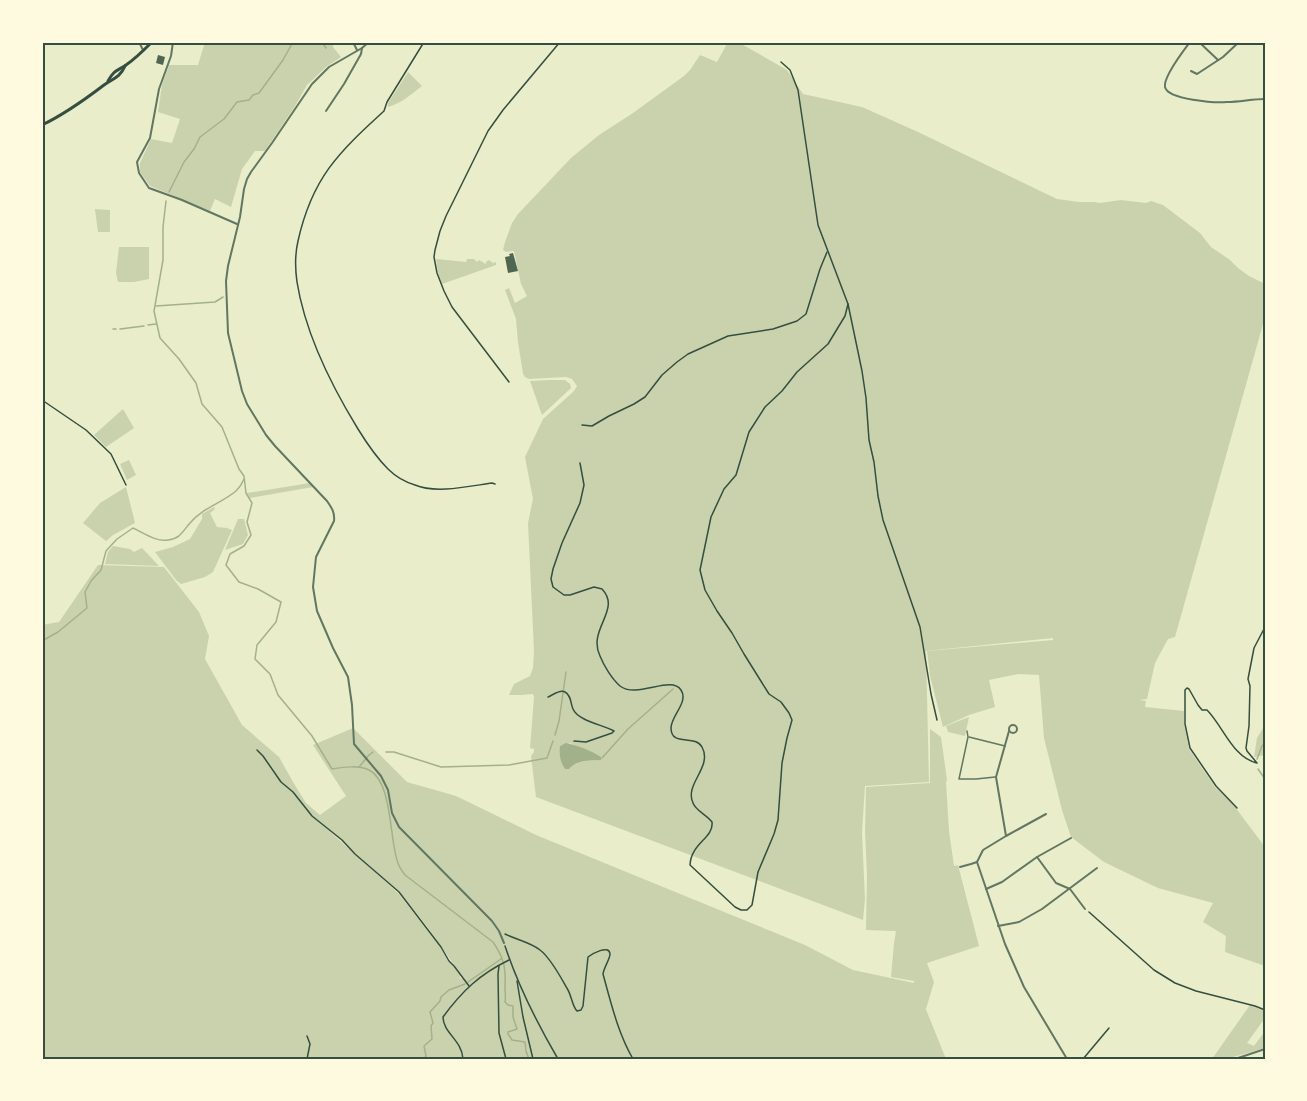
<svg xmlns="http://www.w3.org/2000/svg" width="1307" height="1101" viewBox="0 0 1307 1101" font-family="Lato,sans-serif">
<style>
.green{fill:#cad2ad;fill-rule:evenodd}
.water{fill:#a3b18a}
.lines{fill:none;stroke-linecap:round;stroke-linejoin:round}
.stream{stroke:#a3b18a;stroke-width:1.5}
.building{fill:#4f6655}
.path{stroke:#344e41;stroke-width:1.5}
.service{stroke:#617663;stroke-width:1.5}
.minor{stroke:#617663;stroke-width:2}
.secondary{stroke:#344e41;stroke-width:3}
.neatline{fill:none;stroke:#344e41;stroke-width:2}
</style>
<rect width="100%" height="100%" fill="#e9edc9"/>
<g class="green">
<polygon points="205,42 334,42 333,47 341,57 326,67 307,85 295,106 265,151 255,151 242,169 231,207 215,199 210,211 150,186 140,172 140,163 151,139 172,143 180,119 158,112 162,85 169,65 198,65"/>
<path d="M 728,42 L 738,42 L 787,70 L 803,94 L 862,107 L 918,132 L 1057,199 L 1079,202 L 1094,202 L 1100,203 L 1121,200 L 1146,203 L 1151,201 L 1163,205 L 1200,233 L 1211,247 L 1230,260 L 1238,268 L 1249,276 L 1265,284 L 1265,317 L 1175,637 L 1168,639 L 1155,663 L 1147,699 L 1139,700 L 1146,701 L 1145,707 L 1184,711 L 1184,724 L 1189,749 L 1215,787 L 1232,803 L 1265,847 L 1265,966 L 1225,952 L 1226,936 L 1203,922 L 1213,903 L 1158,888 L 1104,862 L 1071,837 L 1062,810 L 1044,738 L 1039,675 L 1018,674 L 989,680 L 995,707 L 969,715 L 943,727 L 930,676 L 927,651 L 1053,640 L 1053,638 L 926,651 L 929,782 L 865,786 L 862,833 L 865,899 L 863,920 L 536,797 L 531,756 L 534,752 L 534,749 L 530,748 L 534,697 L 533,694 L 521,695 L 509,695 L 514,684 L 530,676 L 533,668 L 534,651 L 528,523 L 533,499 L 525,457 L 543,419 L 574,391 L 577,386 L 572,379 L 566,377 L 529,379 L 525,377 L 523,374 L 518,342 L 516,319 L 505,290 L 509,288 L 515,303 L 527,296 L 521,284 L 514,251 L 506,252 L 503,250 L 505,242 L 512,223 L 518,214 L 571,158 L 599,135 L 633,113 L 684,76 L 690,70 L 700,55 L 717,62 ZM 570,743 C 580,749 591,750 601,757 L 601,760 C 589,761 578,759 569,769 L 565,769 L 560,746 Z"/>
<path d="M 408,72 L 422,86 C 412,94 400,104 388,107 L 388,103 Z"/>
<polygon points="95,209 110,210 110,232 98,232"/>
<polygon points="119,247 149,247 149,279 134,282 118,282 116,273"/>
<polygon points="436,259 466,262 467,259 474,259 477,262 479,260 486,264 486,262 489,260 493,263 496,262 496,265 442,284 438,272"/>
<polygon points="548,380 565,380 570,384 571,388 542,415 530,381"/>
<polygon points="123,409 134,428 106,447 94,435"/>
<polygon points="129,460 136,475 127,480 120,464"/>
<polygon points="310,483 313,487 250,498 247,493"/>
<polygon points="126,487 135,523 113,535 106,541 83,523 100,503"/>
<polygon points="214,507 215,509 210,513 217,527 227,528 232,530 213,572 205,577 181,584 176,580 155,552 173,547 190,539 202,519 202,514"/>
<polygon points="238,519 244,519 248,535 243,544 225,550"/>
<polygon points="113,546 130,549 134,552 142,548 159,566 105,564 108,552"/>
<path d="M 98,565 L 164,567 L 199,612 L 209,636 L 205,659 L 242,725 L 279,757 L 293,782 L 306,803 L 320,815 L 346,796 L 313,745 L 353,728 L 407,782 L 456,796 L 536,835 L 805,945 L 853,970 L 914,983 L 914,981 L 891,977 L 894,943 L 896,931 L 866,930 L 867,876 L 865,832 L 866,787 L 930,783 L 930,729 L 941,737 L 947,780 L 946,782 L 949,831 L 954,866 L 958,865 L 979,946 L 927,963 L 934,982 L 926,1009 L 925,1007 L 946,1059 L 42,1059 L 42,625 L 59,622 ZM 316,819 L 317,819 L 399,892 L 426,925 L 464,979 L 460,978 L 460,975 L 453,966 L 449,962 L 441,948 L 398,893 Z"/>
<polygon points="969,717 965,736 948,732 946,726"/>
<polygon points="1265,725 1265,755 1254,757 1257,738"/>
<polygon points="1250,1005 1265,1011 1265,1018 1247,1043 1254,1046 1265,1031 1265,1048 1226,1059 1212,1059"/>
</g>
<path class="water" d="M 566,743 C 577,745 592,751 601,757 L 601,760 C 589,761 578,759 569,769 L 565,769 C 560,762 559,754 560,746 Z"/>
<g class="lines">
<g class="stream">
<polyline points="322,42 326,48"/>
<polyline points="169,192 184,162 194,149 200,137 224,119 237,102 249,100 253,95 259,93 283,60 293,42"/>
<path d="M 166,201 L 163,227 L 163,260 L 154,311 L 160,338 L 179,359 L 196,383 L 202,404 L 222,427 L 239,469 L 244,476 L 246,493 L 252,503 L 247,522 L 251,535 L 244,546 L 230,554 L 226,565 L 239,582 L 258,589 L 281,602 L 276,622 L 257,645 L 255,659 L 270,674 L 278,695 L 312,736 L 332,769 C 344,767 358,765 369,770 C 393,782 389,840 398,863 C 399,867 402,871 405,875 L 493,942 C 504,958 506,968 505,987 C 505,993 506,997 505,1002 L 508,1005 L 513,1006 L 513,1017 L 517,1029 L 508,1032 L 508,1034 L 512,1040 L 525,1042 L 526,1051 L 529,1059"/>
<polyline points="156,306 215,302 223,297"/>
<polyline points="148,325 156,324"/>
<polyline points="113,329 116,329"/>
<polyline points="120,329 144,326"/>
<path d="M 42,641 L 58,632 L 87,608 L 85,592 L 91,581 L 101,570 L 106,551 L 117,539 L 133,528 C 144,533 156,542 168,540 C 181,538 182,532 190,523 C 202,508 222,503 236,491 C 240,487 242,484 244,479"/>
<polyline points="555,735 559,721 566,672"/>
<polyline points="386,752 394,752 441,767 509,765 547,758 553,741"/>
<polyline points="602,758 628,729 673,689"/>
<polyline points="1257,759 1262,746 1265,743"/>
<polyline points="359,767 369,755 373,752"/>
<polyline points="1258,769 1265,779"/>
<polyline points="468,982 501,959"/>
<polyline points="416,1059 421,1059"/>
<polyline points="424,1059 426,1056 424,1046 432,1039 431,1026 433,1023 430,1012 440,1001 441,997 449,990 465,984"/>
<polyline points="518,1059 522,1059"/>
</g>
</g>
<g class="building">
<polygon points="158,55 165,57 163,65 156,63"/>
<polygon points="513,253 518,271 508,273 505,257 510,256 509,254"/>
</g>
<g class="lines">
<g class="path">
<path d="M 424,42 L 387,102 L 384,111 C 338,153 312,178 298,241 C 295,254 295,268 297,282 C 305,332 331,385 358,429 C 366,442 376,457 388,469 C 395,476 405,482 415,485 C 436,494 470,486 492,483 L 495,484"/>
<polyline points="781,62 790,70 798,90 818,225 848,304 862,371 866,398 869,440 874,462 878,496 883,520 920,627 931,694 937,720"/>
<polyline points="509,382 452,307 444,291 437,273 434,257 435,250 440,231 446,216 488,131 503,110 560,42"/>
<polyline points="42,400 86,430 111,454 126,485"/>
<polyline points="582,425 592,426 609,416 634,404 645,397 662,375 677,362 688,354 728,336 773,329 797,321 806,314 820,269 827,252"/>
<path d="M 580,463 L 584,485 L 580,503 L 562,543 L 553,569 L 551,579 L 553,587 L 564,595 L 570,595 L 594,587 L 602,589 C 622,610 587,629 600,656 C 604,666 612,679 620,686 C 637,699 671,675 681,690 C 689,702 671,716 671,728 C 671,747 695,734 702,747 C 713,767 684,784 693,803 C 696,811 707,815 712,822 C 714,838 691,843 690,865 L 735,907 L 741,910 L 747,910 L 752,905 L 758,872 L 774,834 L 778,820 L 782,763 L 787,738 L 792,720 L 789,713 L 781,702 L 769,694 L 744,654 L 732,633 L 717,611 L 705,590 L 700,570 L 711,517 L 724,489 L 736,475 L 749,432 L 765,407 L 782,391 L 797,372 L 828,344 L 845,316 L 848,304"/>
<path d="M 548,697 C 553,695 560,689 565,692 C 572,696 570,703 573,709 C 578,721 604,725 614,731 L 612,733 L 586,742 L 574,741"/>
<polyline points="257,750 263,756 281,782 293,792 312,816 342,840 355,854 399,892 441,947 449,961 454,966 469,986"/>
<path d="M 1237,808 L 1216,786 L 1190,748 L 1185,724 L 1185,690 L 1187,688 L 1189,689 L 1198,705 L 1202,710 L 1207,710 C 1223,726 1233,758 1257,763 L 1247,751 L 1246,748 L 1249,726 L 1250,686 L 1248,679 L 1254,648 L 1265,627"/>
<polyline points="1089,912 1154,970 1175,983 1196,991 1255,1006 1265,1010"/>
<path d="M 505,934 C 515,939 532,943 540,950 C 551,958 561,978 568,990 C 572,997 572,1006 577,1011 L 581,1010 L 583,1006 L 588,957 C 592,954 609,944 610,954 C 610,959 604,967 603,974 C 611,1003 618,1033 633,1059"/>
<path d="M 505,946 C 518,985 537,1023 558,1059"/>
<polyline points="499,966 498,974 499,1033 506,1059"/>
<polyline points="517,981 523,1017 533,1059"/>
<polyline points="307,1036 310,1044 307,1059"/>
<path d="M 463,1059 C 462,1040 443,1033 443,1017 C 462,991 480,974 509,960"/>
<polyline points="1083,1059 1109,1028"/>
</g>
<g class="service">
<polyline points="967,731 968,737 959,779 976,779 995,777"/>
<polyline points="969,737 1005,746"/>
</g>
<g class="minor">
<polyline points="139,42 143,50"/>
<polyline points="173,42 171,56 159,89 150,138 137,162 139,173 149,188 182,200 237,224"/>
<polyline points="353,42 357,50"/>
<path d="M 369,42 L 362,48 L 329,67 L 312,84 L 272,143 L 251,172 L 247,179 L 244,189 L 240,217 L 228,266 L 226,281 L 228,333 L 242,391 L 247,404 L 266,435 L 275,446 L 327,501 C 332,508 335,513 334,521 L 316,557 L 313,587 L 317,611 L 333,648 L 348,677 L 352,705 L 354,744 L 381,776 L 388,790 L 392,813 L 399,827 L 492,921 L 499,931 L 504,943"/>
<path d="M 1190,42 C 1184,50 1163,77 1165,87 C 1168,100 1216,103 1227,102 C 1240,102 1252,99 1265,99"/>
<polyline points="1199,42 1218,60"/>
<polyline points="1191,71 1197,74 1223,57 1239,42"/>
<polyline points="326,111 344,84 361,54 362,48"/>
<polyline points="1264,135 1265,129"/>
<circle cx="1013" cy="729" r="4"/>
<polyline points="1006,836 1046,814"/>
<polyline points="1037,857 1056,883 1070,889 1085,909"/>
<polyline points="977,862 1005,944 1024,987 1067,1059"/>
<polyline points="977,862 983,850 1006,836 996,777 1009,731"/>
<polyline points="960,867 971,864 977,862"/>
<polyline points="986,889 1002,882 1037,857 1071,838"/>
<polyline points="998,926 1019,922 1042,909 1097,868"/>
<polyline points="1235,1059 1265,1049"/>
</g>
<g class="secondary">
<path d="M 108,81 C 114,70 117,71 126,65 C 135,59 144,50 152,42"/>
<path d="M 42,125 C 65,114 83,101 104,85 C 112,79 120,78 125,66"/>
</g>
</g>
<rect width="1307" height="1101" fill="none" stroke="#fefae0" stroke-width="87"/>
<rect x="44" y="44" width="1220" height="1014" class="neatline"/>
</svg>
